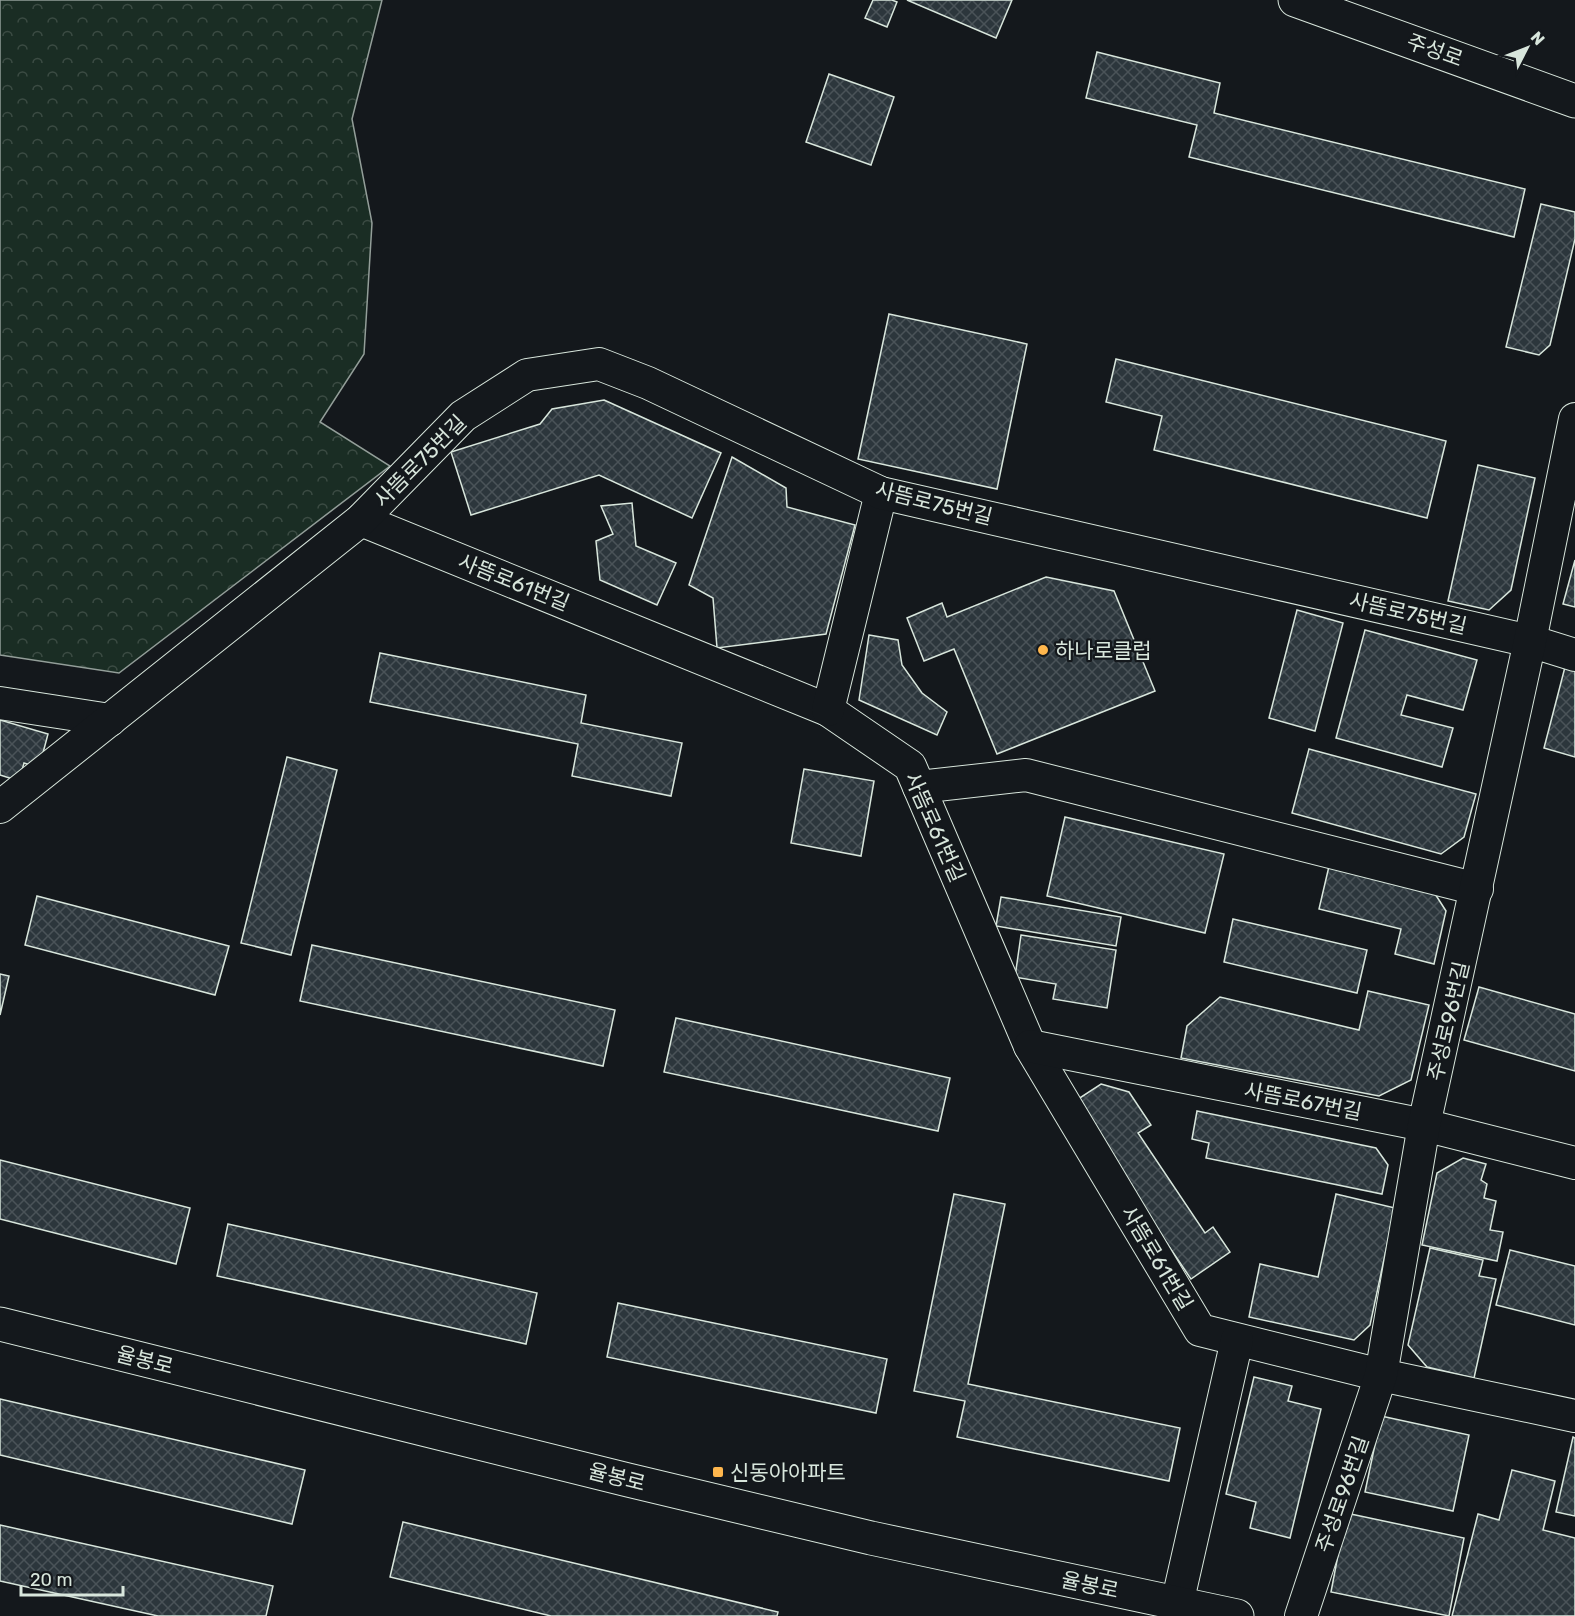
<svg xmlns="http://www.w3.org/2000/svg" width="1575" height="1616" viewBox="0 0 1575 1616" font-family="Rubik,'Noto Sans KR',sans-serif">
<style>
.forest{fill:url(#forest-crowns);stroke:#939e99;stroke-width:1.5}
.building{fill:url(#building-cross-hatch);stroke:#d8e6dc;stroke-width:1.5}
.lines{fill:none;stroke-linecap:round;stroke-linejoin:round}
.minor-casing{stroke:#d8e6dc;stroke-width:34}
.tertiary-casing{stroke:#d8e6dc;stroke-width:35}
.minor{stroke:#14181c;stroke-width:32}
.tertiary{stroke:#14181c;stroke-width:33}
.poi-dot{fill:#ffb74d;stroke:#14181c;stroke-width:2}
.labels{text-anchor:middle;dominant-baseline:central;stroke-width:4.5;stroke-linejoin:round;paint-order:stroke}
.street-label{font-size:21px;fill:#d8e6dc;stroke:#14181c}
.poi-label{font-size:21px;fill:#d8e6dc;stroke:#14181c;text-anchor:start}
</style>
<defs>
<pattern id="forest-crowns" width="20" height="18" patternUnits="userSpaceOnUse" patternTransform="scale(1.5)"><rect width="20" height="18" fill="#1a2d24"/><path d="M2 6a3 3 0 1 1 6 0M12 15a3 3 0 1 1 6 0" fill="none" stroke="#3b4b43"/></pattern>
<pattern id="building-cross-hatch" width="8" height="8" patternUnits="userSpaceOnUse" patternTransform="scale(1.5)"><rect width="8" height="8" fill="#2c363c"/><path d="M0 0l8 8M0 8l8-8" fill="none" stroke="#4a5358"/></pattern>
</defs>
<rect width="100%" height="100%" fill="#14181c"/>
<polygon class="forest" points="0,0 382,0 352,119 372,223 364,354 320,422 390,466 119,673 0,655"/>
<g class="building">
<polygon points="873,0 892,0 897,2 887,27 865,18"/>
<polygon points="907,0 1012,0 996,38"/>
<polygon points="1097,52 1220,83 1214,113 1525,189 1514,237 1189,157 1197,125 1086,98"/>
<polygon points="829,74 894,97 871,165 806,142"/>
<polygon points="1541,204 1575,212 1575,239 1550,345 1539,355 1506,347"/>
<polygon points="889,314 1027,344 997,489 858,459"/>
<polygon points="1116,359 1446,441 1427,518 1154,450 1162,416 1106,402"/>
<polygon points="604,400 721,453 692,518 599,475 471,515 451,452 540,424 552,409"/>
<polygon points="732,457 786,488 787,507 855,525 826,634 717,648 713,598 689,585"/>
<polygon points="1478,465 1535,478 1511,590 1489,610 1448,601"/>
<polygon points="632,503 636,546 676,563 657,605 600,580 596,541 613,534 601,506"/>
<polygon points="1575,560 1575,607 1563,604"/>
<polygon points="1046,577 1114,591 1155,691 997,754 954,649 924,661 907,618 942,603 947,617"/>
<polygon points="1297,610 1343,623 1315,731 1269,718"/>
<polygon points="1365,630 1477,660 1463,710 1407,695 1401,715 1453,728 1442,767 1336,738"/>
<polygon points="869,635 898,640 902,665 922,693 947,712 937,735 859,700"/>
<polygon points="380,653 586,695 581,723 682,743 671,796 572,776 578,744 370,702"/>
<polygon points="1565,667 1575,670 1575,757 1544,748"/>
<polygon points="0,720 48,734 39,768 24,763 19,781 0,775"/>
<polygon points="1309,749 1476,794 1464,837 1441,854 1292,813"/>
<polygon points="287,757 337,770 291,955 241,943"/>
<polygon points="804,769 874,781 861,856 791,843"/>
<polygon points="1065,817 1224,854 1205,933 1047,896"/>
<polygon points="1330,862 1430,886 1446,911 1434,964 1395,954 1401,929 1319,909"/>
<polygon points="37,896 229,946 215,995 25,945"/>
<polygon points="1001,897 1121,917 1116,946 996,926"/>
<polygon points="1233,919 1367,950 1357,993 1224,962"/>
<polygon points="1021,935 1116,950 1107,1008 1053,999 1056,984 1015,977"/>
<polygon points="312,945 615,1010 603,1066 300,1001"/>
<polygon points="0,974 9,976 0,1015"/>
<polygon points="1479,987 1575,1014 1575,1071 1464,1040"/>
<polygon points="1368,991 1429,1005 1411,1080 1379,1096 1181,1058 1187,1026 1220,997 1359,1030"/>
<polygon points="676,1018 950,1078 938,1131 664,1072"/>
<polygon points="1101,1084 1129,1092 1151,1125 1138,1133 1205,1233 1213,1227 1230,1252 1191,1279 1072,1103"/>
<polygon points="1197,1111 1376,1148 1388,1165 1382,1194 1206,1158 1209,1143 1192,1139"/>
<polygon points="1463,1158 1486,1164 1481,1180 1487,1184 1484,1198 1496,1201 1490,1230 1503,1232 1497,1261 1422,1245 1437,1173"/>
<polygon points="0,1160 190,1208 176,1264 0,1219"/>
<polygon points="954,1194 1005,1204 968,1384 1180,1428 1169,1481 957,1437 965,1401 914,1391"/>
<polygon points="1336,1194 1395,1208 1370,1325 1354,1340 1249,1317 1260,1264 1318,1277"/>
<polygon points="228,1224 537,1293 526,1344 217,1276"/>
<polygon points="1430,1248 1483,1260 1479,1276 1496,1279 1474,1378 1427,1367 1408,1345"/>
<polygon points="1510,1250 1575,1266 1575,1325 1496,1305"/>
<polygon points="618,1303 887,1359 876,1413 607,1357"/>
<polygon points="1254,1377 1292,1386 1288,1401 1321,1409 1290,1538 1250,1528 1256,1502 1226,1494"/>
<polygon points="0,1399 305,1470 292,1524 0,1455"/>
<polygon points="1381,1416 1469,1435 1453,1511 1365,1492"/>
<polygon points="1573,1437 1575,1438 1575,1516 1556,1512"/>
<polygon points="1512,1470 1555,1481 1543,1530 1575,1538 1575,1616 1452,1616 1478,1514 1499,1520"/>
<polygon points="1346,1513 1464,1538 1449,1616 1331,1592"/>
<polygon points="403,1522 778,1612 777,1616 551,1616 390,1577"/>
<polygon points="0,1525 273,1586 266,1616 158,1616 0,1581"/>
</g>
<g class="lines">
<defs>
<g id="minor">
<polyline points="361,520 828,710 910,766 1030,1046 1200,1330 1381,1375 1575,1416"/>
<polyline points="0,703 110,720"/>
<polyline points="828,710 881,493"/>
<polyline points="919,787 1026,775 1477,889"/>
<polyline points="0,807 361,520 463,416 527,375 599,364 648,383 881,493 1530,641 1575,655"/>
<polyline points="1030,1046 1424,1125 1575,1163"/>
<polyline points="1177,1604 1237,1340"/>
<polyline points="1301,1616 1381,1375 1424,1125 1530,641 1575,419"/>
</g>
<g id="tertiary">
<polyline points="1295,0 1575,101"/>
<polyline points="0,1324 628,1480 871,1538 1237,1616"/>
</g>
</defs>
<use href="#minor" class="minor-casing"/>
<use href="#tertiary" class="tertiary-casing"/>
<use href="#minor" class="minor"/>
<use href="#tertiary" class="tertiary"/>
</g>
<g class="poi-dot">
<circle cx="1043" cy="650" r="6"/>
<rect x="712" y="1466" width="12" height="12" rx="3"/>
</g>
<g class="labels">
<g class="street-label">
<text transform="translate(1435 50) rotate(20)">주성로</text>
<text transform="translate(420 461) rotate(-45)">사뜸로75번길</text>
<text transform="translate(934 503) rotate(14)">사뜸로75번길</text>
<text transform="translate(514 582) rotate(22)">사뜸로61번길</text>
<text transform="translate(1408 613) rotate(13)">사뜸로75번길</text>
<text transform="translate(935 827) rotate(66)">사뜸로61번길</text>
<text transform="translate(1448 1021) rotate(-77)">주성로96번길</text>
<text transform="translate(1303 1101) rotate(11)">사뜸로67번길</text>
<text transform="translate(1157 1258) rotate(59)">사뜸로61번길</text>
<text transform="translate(145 1360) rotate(14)">율봉로</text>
<text transform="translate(617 1477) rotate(14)">율봉로</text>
<text transform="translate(1342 1494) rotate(-71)">주성로96번길</text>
<text transform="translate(1090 1585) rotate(12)">율봉로</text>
</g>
<g class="poi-label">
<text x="1055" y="650">하나로클럽</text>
<text x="730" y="1472">신동아아파트</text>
</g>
</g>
<g transform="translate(1527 48) rotate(48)" stroke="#14181c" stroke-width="4.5" paint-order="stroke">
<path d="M0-4.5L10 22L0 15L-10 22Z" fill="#d8e6dc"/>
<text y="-9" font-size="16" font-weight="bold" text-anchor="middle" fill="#d8e6dc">N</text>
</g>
<path d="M21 1586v9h102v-9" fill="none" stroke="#d8e6dc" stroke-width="3"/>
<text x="30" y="1586" font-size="18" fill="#d8e6dc" stroke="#14181c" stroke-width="4.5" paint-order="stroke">20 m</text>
</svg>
